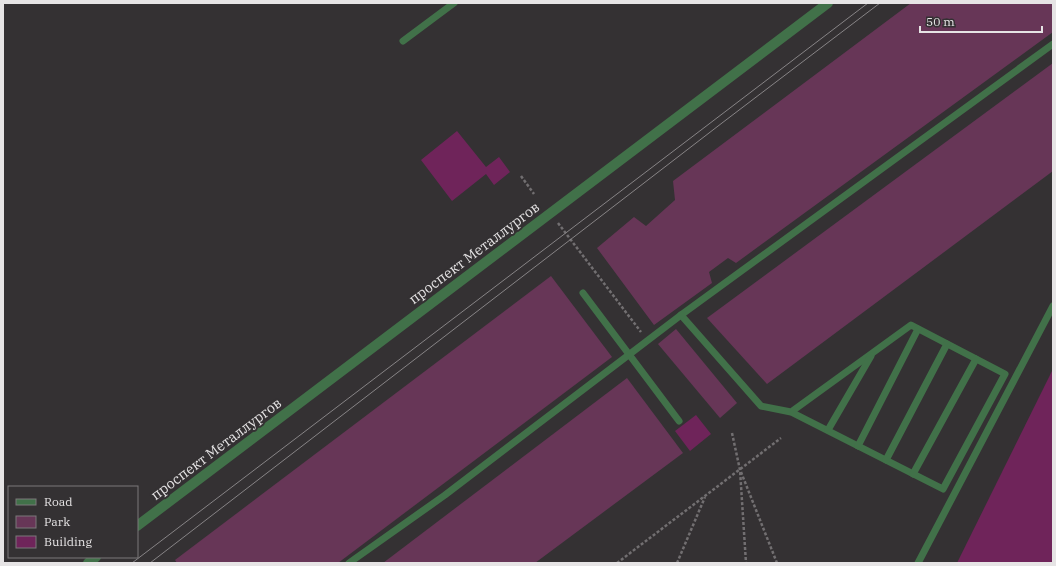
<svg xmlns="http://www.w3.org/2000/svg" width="1056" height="566" viewBox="0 0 1056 566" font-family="'IBM Plex Serif',serif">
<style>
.green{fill:#673657}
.building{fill:#6f245a}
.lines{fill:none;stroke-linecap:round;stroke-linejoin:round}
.path{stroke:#726f71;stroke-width:2.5;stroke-dasharray:3 2;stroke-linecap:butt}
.service{stroke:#417149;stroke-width:7}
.tertiary{stroke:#417149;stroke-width:10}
.tram{stroke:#878486;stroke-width:1}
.labels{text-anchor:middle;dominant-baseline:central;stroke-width:4;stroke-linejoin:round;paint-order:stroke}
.street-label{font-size:14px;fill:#e6e4e5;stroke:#343133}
</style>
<rect width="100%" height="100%" fill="#343133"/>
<g class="green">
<polygon points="911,3 1053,3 1053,32 736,263 728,258 709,272 712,283 654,325 597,248 634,217 646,226 675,200 673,181"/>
<polygon points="1053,63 1053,171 767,384 707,318"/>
<polygon points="551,276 612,357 338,563 177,563 175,560"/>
<polygon points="676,329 737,403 720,418 658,344"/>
<polygon points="627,378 683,453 535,563 383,563"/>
</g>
<g class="building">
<polygon points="457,131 486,167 499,157 510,172 494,185 486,174 452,201 421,160"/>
<polygon points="1053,369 1053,563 957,563"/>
<polygon points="696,415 711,434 690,451 675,431"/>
</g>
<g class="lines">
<g class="path">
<polyline points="521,176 534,194"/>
<polyline points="558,223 641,332"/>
<polyline points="732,433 740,470 746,563"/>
<polyline points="741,472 777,563"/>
<polyline points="617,563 781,438"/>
<polyline points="677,563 705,497"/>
</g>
<g class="service">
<polyline points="403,41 454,3"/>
<polyline points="583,293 679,421"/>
<polyline points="681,315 761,406 791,412 943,489 1005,374 911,325 791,412"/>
<polyline points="828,430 871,356"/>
<polyline points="858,446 918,329"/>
<polyline points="886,460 947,344"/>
<polyline points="913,474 976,359"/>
<polyline points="349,563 445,495 681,315 1053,44"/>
<polyline points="918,563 1053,306"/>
</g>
<g class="tertiary">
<polyline points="137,526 828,3"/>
<polyline points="88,563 96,557"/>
</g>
<g class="tram">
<polyline points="132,563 868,3"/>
<polyline points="150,563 722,123 880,3"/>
</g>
</g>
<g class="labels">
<g class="street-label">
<text transform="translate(474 253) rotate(-37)">проспект Металлургов</text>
<text transform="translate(216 449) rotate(-37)">проспект Металлургов</text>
</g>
</g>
<rect width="1056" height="566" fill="none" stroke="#e6e4e5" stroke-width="8"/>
<rect x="8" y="486" width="130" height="72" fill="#343133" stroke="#7b797a"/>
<rect x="16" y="499" width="20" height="6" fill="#417149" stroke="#7b797a"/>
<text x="44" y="506" font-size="12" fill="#e6e4e5">Road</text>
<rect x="16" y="516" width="20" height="12" fill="#673657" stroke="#7b797a"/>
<text x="44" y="526" font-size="12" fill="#e6e4e5">Park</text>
<rect x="16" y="536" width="20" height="12" fill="#6f245a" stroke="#7b797a"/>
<text x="44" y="546" font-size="12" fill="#e6e4e5">Building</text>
<path d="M920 26v6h122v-6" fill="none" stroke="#e6e4e5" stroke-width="2"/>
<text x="926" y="26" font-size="12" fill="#e6e4e5" stroke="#343133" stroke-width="3" paint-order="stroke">50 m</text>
</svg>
